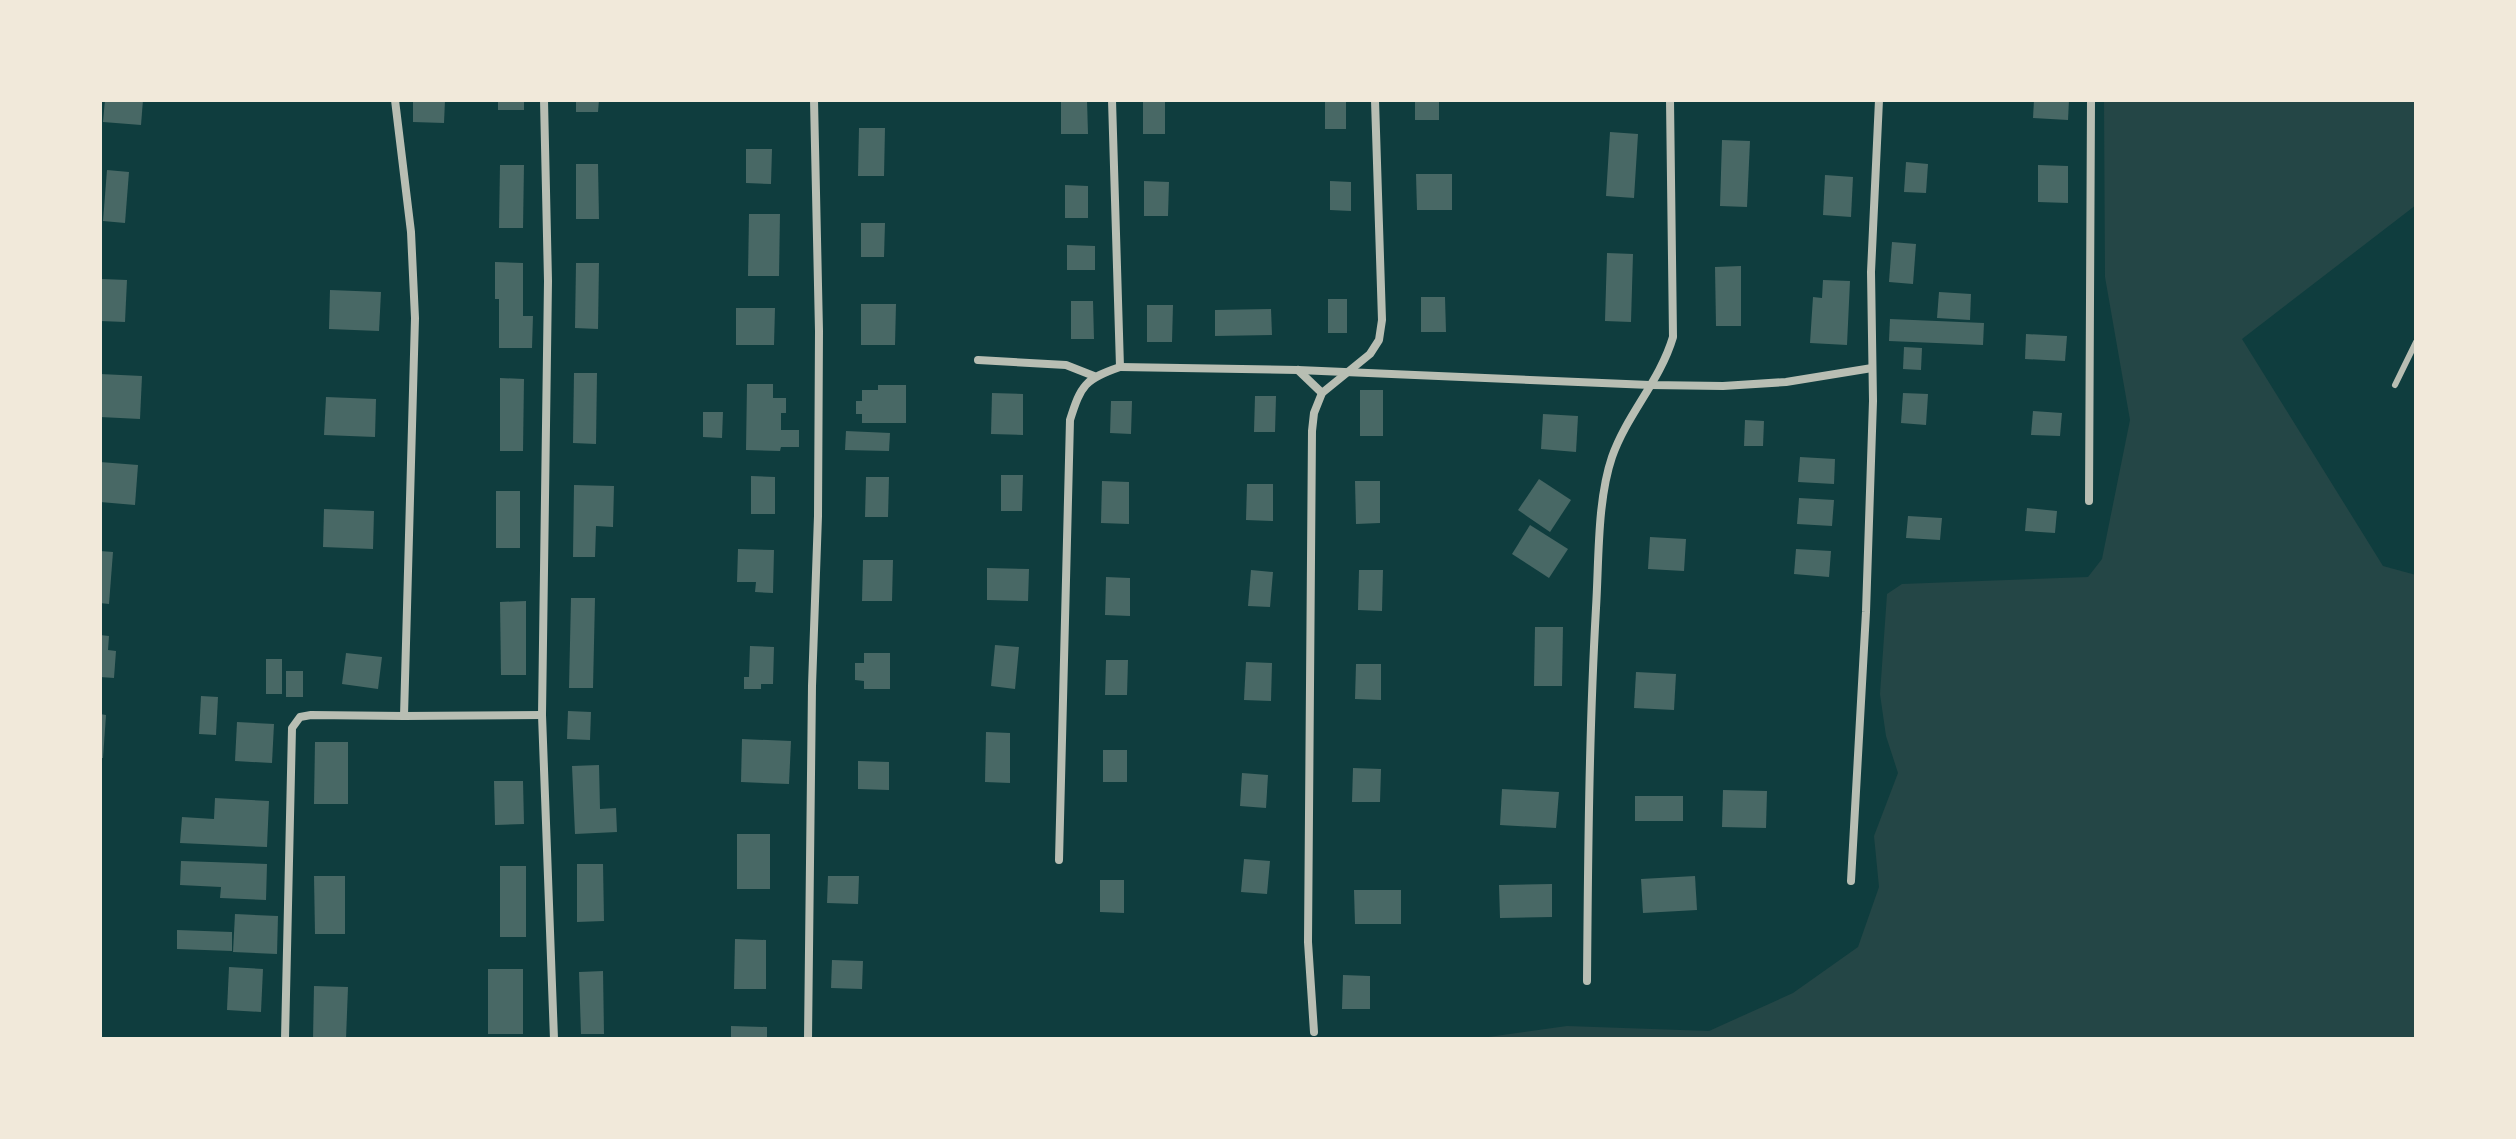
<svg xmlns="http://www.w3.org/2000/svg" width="2516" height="1139" viewBox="0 0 2516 1139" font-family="Arial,sans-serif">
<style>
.green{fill:#244646}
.building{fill:#486865}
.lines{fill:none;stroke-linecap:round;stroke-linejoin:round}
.service{stroke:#b8beb3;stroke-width:6}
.minor{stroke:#b8beb3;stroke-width:8}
</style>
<rect width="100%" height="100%" fill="#0f3d3e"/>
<polygon class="green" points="2104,100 2416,100 2416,205 2242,339 2383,566 2416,575 2416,1039 1474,1039 1567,1026 1709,1031 1793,993 1858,947 1879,887 1874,836 1898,773 1886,736 1880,694 1887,594 1902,584 2088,577 2102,559 2130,420 2105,277"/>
<g class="building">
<polygon points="105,100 143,100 141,125 103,122"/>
<polygon points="413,100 445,100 444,123 413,122"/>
<rect x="498" y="100" width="26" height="10"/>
<polygon points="576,100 599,100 598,112 576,112"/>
<polygon points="1061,100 1087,100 1088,134 1061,134"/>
<rect x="1143" y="100" width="22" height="34"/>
<rect x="1325" y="100" width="21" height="29"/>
<rect x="1415" y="100" width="24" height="20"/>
<polygon points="2034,100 2069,100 2068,120 2033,118"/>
<polygon points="859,128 885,128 884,176 858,176"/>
<polygon points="1610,132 1638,134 1634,198 1606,196"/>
<polygon points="1722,140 1750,141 1747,207 1720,206"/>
<polygon points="746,149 772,149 771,184 746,183"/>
<polygon points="1906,162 1928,164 1926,193 1904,192"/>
<polygon points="576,164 598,164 599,219 576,219"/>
<polygon points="500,165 524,165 523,228 499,228"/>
<polygon points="2038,165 2068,166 2068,203 2038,202"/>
<polygon points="107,170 129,172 125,223 103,221"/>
<polygon points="1416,174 1452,174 1452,210 1417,210"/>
<polygon points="1825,175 1853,177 1851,217 1823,215"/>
<polygon points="1144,181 1169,182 1168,216 1144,216"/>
<polygon points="1330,181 1351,182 1351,211 1330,210"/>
<polygon points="1065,185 1088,186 1088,218 1065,218"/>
<polygon points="749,214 780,214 779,276 748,276"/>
<polygon points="861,223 885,223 884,257 861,257"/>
<polygon points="1892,242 1916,244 1913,284 1889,282"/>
<polygon points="1067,245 1095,246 1095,270 1067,270"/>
<polygon points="1607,253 1633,254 1631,322 1605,321"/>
<polygon points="495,262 523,263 523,316 533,316 532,348 499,348 499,299 495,299"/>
<polygon points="576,263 599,263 598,329 575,328"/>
<polygon points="1741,266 1741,326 1716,326 1715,267"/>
<polygon points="102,279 127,280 125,322 100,321"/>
<polygon points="1823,280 1850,281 1847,345 1810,343 1813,297 1822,298"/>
<polygon points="330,290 381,292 379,331 329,329"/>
<polygon points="1939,292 1971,294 1970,320 1937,318"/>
<polygon points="1421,297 1445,297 1446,332 1421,332"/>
<rect x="1328" y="299" width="19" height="34"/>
<polygon points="1071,301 1093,301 1094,339 1071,339"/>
<polygon points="861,304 896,304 895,345 861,345"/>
<polygon points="1147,305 1173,305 1172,342 1147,342"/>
<polygon points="736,308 775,308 774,345 736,345"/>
<polygon points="1271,309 1272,335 1215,336 1215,310"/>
<polygon points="1890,319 1984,323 1983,345 1889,341"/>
<polygon points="2026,334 2067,336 2065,361 2025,359"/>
<polygon points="1904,347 1922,348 1921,370 1903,369"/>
<polygon points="574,373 597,373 596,444 573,443"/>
<polygon points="100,374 142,376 140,419 100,417"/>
<polygon points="500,378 524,379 523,451 500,451"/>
<polygon points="747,384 773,384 773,398 786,398 786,413 781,413 781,430 799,430 799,447 781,447 780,451 746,450"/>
<polygon points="878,385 906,385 906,423 862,423 862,414 856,414 856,401 862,401 862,390 878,390"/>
<rect x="1360" y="390" width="23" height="46"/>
<polygon points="992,393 1023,394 1023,435 991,434"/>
<polygon points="1903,393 1928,394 1926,425 1901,423"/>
<polygon points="1255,396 1276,396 1275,432 1254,432"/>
<polygon points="326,397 376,399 375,437 324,435"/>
<polygon points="1111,401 1132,401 1131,434 1110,433"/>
<polygon points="2033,411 2062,413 2060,436 2031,435"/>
<polygon points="703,412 723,412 722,438 703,437"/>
<polygon points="1543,414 1578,416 1576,452 1541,449"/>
<polygon points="1745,420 1764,421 1763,446 1744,446"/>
<polygon points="846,431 890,433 889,451 845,450"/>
<polygon points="1800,457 1835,459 1834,484 1798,482"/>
<polygon points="100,462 138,465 135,505 100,502"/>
<polygon points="1001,475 1023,475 1022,511 1001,511"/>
<polygon points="751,476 775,477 775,514 751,514"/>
<polygon points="866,477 889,477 888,517 865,517"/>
<polygon points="1539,479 1571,500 1550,532 1518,510"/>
<polygon points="1102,481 1129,482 1129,524 1101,523"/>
<polygon points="1355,481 1380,481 1380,523 1356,524"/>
<polygon points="1247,484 1273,484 1273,521 1246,520"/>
<polygon points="574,485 614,486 613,527 596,526 595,557 573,557"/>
<rect x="496" y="491" width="24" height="57"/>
<polygon points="1799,498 1834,500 1832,526 1797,524"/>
<polygon points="2027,508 2057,511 2055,533 2025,531"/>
<polygon points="324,509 374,511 373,549 323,547"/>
<polygon points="1908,516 1942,518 1940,540 1906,538"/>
<polygon points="1530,525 1568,549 1549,578 1512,554"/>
<polygon points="1650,537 1686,539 1684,571 1648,569"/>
<polygon points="738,549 774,550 773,593 755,592 756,582 737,582"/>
<polygon points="1796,549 1831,551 1829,577 1794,574"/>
<polygon points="100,551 113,552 109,604 100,603"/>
<polygon points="863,560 893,560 892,601 862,601"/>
<polygon points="987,568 1029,569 1028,601 987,600"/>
<polygon points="1251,570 1273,572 1270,607 1248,606"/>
<polygon points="1359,570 1383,570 1382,611 1358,610"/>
<polygon points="1106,577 1130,578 1130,616 1105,615"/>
<polygon points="571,598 595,598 593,688 569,688"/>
<polygon points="526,601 526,675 501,675 500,602"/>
<polygon points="1535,627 1563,627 1562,686 1534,686"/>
<polygon points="100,635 109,636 108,650 116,651 114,678 100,677"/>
<polygon points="995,645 1019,647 1015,689 991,686"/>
<polygon points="750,646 774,647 773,684 761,684 761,689 744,689 744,677 749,677"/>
<polygon points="346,653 382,657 378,689 342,684"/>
<polygon points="864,653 890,653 890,689 864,689 864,681 855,680 855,663 864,663"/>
<rect x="266" y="659" width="16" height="35"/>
<polygon points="1106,660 1128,660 1127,695 1105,695"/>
<polygon points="1246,662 1272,663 1271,701 1244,700"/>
<polygon points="1356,664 1381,664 1381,700 1355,699"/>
<rect x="286" y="671" width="17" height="26"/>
<polygon points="1636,672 1676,674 1674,710 1634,708"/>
<polygon points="201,696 218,697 216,735 199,734"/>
<polygon points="568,711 591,712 590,740 567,739"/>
<polygon points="100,714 106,715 103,758 100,758"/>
<polygon points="237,722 274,724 272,763 235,761"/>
<polygon points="986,732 1010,733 1010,783 985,782"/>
<polygon points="742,739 791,741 789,784 741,782"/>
<polygon points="315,742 348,742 348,804 314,804"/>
<rect x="1103" y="750" width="24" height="32"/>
<polygon points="858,761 889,762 889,790 858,789"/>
<polygon points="599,765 600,809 616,808 617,832 575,834 572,766"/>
<polygon points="1353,768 1381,769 1380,802 1352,802"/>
<polygon points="1242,773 1268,775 1266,808 1240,806"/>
<polygon points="494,781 523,781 524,824 495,825"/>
<polygon points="1502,789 1559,792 1556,828 1500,825"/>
<polygon points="1723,790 1767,791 1766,828 1722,827"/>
<rect x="1635" y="796" width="48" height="25"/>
<polygon points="215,798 269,801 267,847 180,843 182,817 214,819"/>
<rect x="737" y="834" width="33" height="55"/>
<polygon points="1244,859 1270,861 1267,894 1241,892"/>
<polygon points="181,861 267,864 266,900 220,898 221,887 180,885"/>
<polygon points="577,864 603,864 604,921 577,922"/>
<rect x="500" y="866" width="26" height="71"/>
<polygon points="314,876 345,876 345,934 315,934"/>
<polygon points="828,876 859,876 858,904 827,903"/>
<polygon points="1695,876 1697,910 1643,913 1641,879"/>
<polygon points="1100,880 1124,880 1124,913 1100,912"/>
<polygon points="1552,884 1552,917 1500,918 1499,885"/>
<polygon points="1354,890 1401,890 1401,924 1355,924"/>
<polygon points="235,914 278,916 277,954 233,952"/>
<polygon points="177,930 232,932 232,951 177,949"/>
<polygon points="735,939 766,940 766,989 734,989"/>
<polygon points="832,960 863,961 862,989 831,988"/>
<polygon points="229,967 263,969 261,1012 227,1010"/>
<rect x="488" y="969" width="35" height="65"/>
<polygon points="603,971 604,1034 581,1034 579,972"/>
<polygon points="1343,975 1370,976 1370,1009 1342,1009"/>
<polygon points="314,986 348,987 346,1039 313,1039"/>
<polygon points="731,1026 767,1027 767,1039 731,1039"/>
</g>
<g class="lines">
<polyline class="service" points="2395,385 2416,342"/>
<g class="minor">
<polyline points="544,100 548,281 542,715 554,1039"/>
<polyline points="978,360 1066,365 1094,376"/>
<polyline points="1120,367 1298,370 1650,385 1723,386 1786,382 1872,368"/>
<polyline points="1298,370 1322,393"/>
<polyline points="2089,501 2091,100"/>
<polyline points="404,716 542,715"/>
<path d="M 1059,860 L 1070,420 C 1081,385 1085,379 1120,367 L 1112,100"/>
<polyline points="1851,881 1866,612 1873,401 1871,272 1879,100"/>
<path d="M 1587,981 C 1588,857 1589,732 1596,608 C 1599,561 1597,501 1612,457 C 1627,414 1660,381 1673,337 L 1670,100"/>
<polyline points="1314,1032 1308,942 1312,431 1314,413 1322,393 1370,354 1379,340 1382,320 1375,100"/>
<polyline points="285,1039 292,728 300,717 311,715 404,716 415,318 411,232 395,100"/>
<polyline points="808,1039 812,686 818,516 819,331 814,100"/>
</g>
</g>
<rect width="2516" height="1139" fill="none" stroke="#f1e9da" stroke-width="204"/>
</svg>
